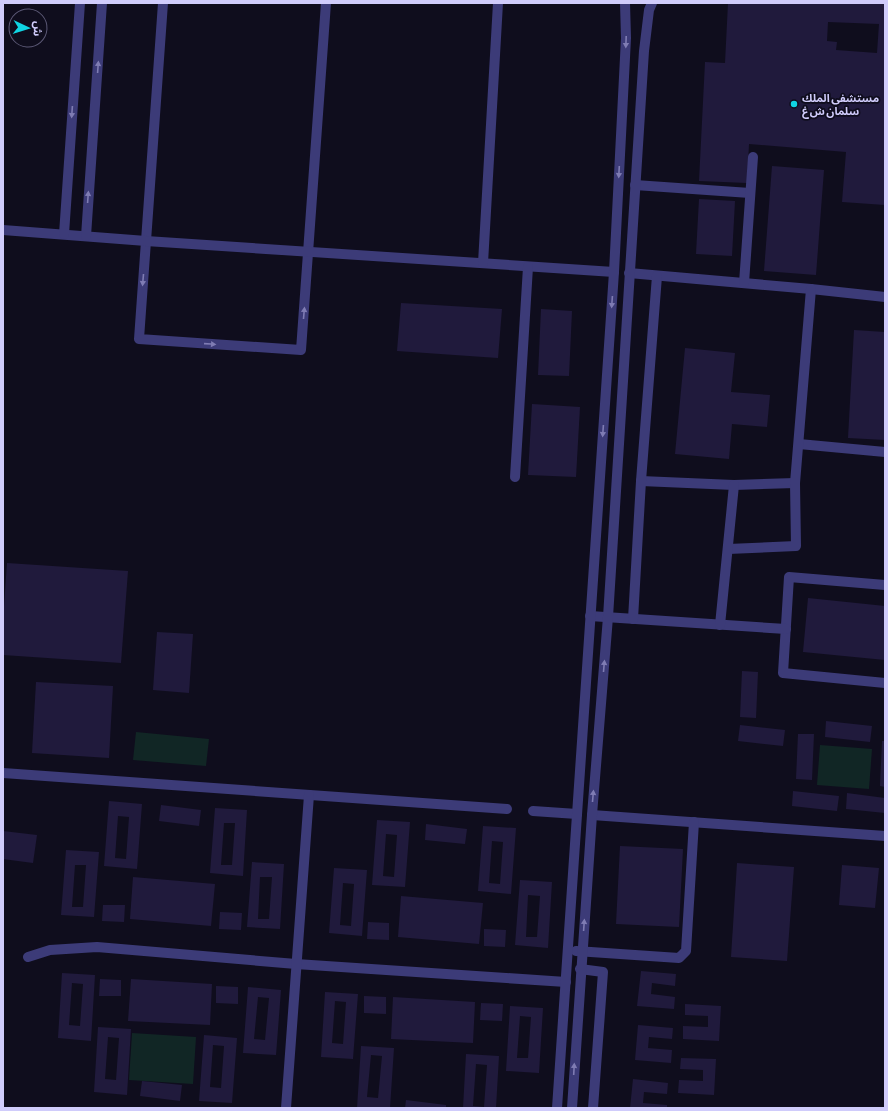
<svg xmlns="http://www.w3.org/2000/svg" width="888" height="1111" viewBox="0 0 888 1111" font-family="'Asap Condensed','Noto Sans Arabic',sans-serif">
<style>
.green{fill:#112625}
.building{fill:#201a3c;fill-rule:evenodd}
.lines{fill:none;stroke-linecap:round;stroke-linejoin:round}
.minor{stroke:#3c3b78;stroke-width:10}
.oneway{fill:#7f7cb3}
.poi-dot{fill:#10d4e3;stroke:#0f0d1d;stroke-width:1.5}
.labels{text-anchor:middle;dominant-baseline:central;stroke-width:3.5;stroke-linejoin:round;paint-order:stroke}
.poi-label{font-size:11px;font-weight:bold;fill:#d0ccfb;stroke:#0f0d1d;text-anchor:start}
</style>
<rect width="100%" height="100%" fill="#0f0d1d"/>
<g class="green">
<polygon points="136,732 209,739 206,766 133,760"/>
<polygon points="820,745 872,749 869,789 817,785"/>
<polygon points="132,1033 196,1037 193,1084 129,1080"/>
</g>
<g class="building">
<path d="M 728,3 L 885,3 L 885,205 L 842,202 L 846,152 L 749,144 L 747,183 L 699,181 L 705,62 L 725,63 ZM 828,22 L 879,24 L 877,53 L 836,50 L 837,42 L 827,41 Z"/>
<polygon points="772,166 824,170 816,275 764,271"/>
<polygon points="699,199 735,201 732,256 696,254"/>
<polygon points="401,303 502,309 498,358 397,351"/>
<polygon points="541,309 572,311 569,376 538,375"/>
<polygon points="854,330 885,332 885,440 848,438"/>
<polygon points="685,348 735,353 731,392 770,395 767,427 732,424 729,459 675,454"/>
<polygon points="532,404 580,407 576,477 528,475"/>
<polygon points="7,563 128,571 121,663 3,655 3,620"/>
<polygon points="808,598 885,606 885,660 803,652"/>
<polygon points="157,632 193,634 189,693 153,690"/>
<polygon points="742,671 758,672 756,718 740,717"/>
<polygon points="36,682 113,686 109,758 32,753"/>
<polygon points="826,721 872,726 870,742 825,737"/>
<polygon points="740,725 785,730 783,746 738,741"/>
<polygon points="798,734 814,734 812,780 796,779"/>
<polygon points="882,741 885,741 885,787 880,786"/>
<polygon points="793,791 839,796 837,811 792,806"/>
<polygon points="847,793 885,798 885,813 846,809"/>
<path d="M 109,801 L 142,804 L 137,869 L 104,866 ZM 118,816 L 129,817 L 126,859 L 115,858 Z"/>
<polygon points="161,805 201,810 199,826 159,821"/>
<path d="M 215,808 L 247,810 L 243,876 L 210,873 ZM 224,823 L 235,823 L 232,865 L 221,865 Z"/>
<path d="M 377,820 L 410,822 L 405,887 L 372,885 ZM 386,834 L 397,835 L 394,877 L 383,876 Z"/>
<polygon points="426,824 467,829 465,844 425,840"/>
<path d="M 483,826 L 516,828 L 511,894 L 478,891 ZM 492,841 L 503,842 L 500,884 L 489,883 Z"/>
<polygon points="3,831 37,835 33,863 3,859"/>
<polygon points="620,846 683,849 679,927 616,924"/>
<path d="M 66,850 L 99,852 L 94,917 L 61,915 ZM 75,865 L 86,865 L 83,907 L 72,907 Z"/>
<path d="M 252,862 L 284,864 L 280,929 L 247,927 ZM 260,877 L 272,877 L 269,919 L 258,919 Z"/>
<polygon points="737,863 794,867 787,961 731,957"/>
<polygon points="842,865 879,868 875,908 839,905"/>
<path d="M 334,868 L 367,870 L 362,936 L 329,933 ZM 343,883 L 354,884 L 351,926 L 340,925 Z"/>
<polygon points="133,877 215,884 211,926 130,919"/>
<path d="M 520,880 L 552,882 L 548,948 L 515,945 ZM 528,895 L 540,896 L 537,937 L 526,937 Z"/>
<polygon points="401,896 483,903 479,944 398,937"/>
<polygon points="103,905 125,905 124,922 102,921"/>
<polygon points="220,912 242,913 241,930 219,929"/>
<polygon points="368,922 389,923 389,940 367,939"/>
<polygon points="484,929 506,930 505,947 484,946"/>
<polygon points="641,971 676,974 675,986 652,983 651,994 675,997 674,1009 637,1006"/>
<path d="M 62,973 L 95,975 L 91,1041 L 58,1038 ZM 72,983 L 83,984 L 80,1026 L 69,1025 Z"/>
<polygon points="100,979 121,980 121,996 99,996"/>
<polygon points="131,979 212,984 210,1025 128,1021"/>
<polygon points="216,986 238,987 238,1004 216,1003"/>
<path d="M 248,987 L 281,990 L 276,1055 L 243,1053 ZM 258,997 L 269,998 L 265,1040 L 254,1039 Z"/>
<path d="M 325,992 L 358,994 L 353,1059 L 321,1057 ZM 335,1001 L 346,1002 L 343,1044 L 332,1043 Z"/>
<polygon points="364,996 386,997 386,1014 364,1013"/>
<polygon points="393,997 475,1002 473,1043 391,1039"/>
<polygon points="481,1003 503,1004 502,1021 480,1020"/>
<polygon points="685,1004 721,1006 719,1041 683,1039 683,1026 708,1027 708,1016 685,1015"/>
<path d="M 510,1006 L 543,1008 L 539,1073 L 506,1071 ZM 520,1016 L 531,1017 L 528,1058 L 517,1058 Z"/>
<polygon points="638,1025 673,1028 672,1039 649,1037 648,1048 672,1050 671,1063 635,1060"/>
<path d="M 98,1027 L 131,1029 L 127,1095 L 94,1092 ZM 108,1037 L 119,1038 L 116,1080 L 105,1079 Z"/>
<path d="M 204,1035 L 237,1038 L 232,1103 L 199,1101 ZM 213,1045 L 224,1046 L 221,1088 L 210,1087 Z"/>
<path d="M 361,1046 L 394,1048 L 390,1108 L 357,1108 ZM 371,1055 L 382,1056 L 378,1098 L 367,1097 Z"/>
<path d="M 466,1054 L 499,1056 L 496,1108 L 463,1108 ZM 476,1064 L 487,1065 L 484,1107 L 473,1106 Z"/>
<polygon points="681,1058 716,1059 714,1095 678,1093 679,1080 703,1081 703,1070 680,1069"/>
<polygon points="633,1079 668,1083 667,1094 644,1092 643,1103 667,1105 667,1108 630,1108"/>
<polygon points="142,1081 182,1085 180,1101 140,1096"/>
<polygon points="406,1100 446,1105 446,1108 405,1108"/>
</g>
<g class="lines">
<g class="minor">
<polyline points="163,3 139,339 301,350 326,3"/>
<polyline points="635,185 750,193"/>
<polyline points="3,230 146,241 614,272"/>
<polyline points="64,234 80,3"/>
<polyline points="86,236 102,3"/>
<polyline points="483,263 498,3"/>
<polyline points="629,273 811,289 885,297"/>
<polyline points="744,283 753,157"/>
<polyline points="799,444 885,452"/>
<polyline points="515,477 528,267"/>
<polyline points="641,481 734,485 795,483"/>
<polyline points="728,549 796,546 795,483 811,289"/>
<polyline points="885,585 789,577 783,673 885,683"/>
<polyline points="590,616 786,629"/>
<polyline points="633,619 641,481 657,276"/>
<polyline points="720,625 734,485"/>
<polyline points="3,773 507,809"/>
<polyline points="533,811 577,814"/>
<polyline points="592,815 885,836"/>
<polyline points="576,951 679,958 686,951 694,822"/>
<polyline points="28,957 50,950 97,947 296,964 566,982"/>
<polyline points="580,969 603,972 593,1108"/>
<polyline points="286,1108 309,795"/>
<polyline points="557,1108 614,272 626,38 625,3"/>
<polyline points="572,1108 592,815 608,617 644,51 649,10 652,3"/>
</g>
</g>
<defs><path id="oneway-solid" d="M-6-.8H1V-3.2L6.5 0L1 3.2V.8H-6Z"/></defs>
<g class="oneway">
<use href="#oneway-solid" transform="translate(626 42) rotate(92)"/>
<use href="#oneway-solid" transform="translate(98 67) rotate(-86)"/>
<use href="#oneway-solid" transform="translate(72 112) rotate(94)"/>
<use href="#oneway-solid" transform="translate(619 172) rotate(93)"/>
<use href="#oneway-solid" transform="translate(88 197) rotate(-86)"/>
<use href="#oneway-solid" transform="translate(143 280) rotate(95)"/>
<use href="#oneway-solid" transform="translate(612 302) rotate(94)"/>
<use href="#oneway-solid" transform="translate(304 313) rotate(-85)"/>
<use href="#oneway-solid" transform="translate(210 344) rotate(4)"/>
<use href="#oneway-solid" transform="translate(603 431) rotate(94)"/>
<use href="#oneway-solid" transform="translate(604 666) rotate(-85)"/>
<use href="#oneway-solid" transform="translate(593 796) rotate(-85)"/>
<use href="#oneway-solid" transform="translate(584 925) rotate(-86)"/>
<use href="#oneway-solid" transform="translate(574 1069) rotate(-87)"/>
</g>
<circle class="poi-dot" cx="794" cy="104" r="4"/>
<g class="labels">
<g class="poi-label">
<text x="802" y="98">مستشفى الملك<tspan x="802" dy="13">سلمان ش غ</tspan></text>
</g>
</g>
<rect width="888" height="1111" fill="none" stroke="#d0ccfb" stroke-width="8"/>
<g transform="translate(28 28) rotate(94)"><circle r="19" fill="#0f0d1d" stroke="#5c5976"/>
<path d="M0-3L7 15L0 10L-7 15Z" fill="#10d4e3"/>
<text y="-6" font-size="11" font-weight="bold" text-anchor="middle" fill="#d0ccfb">ش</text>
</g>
</svg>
